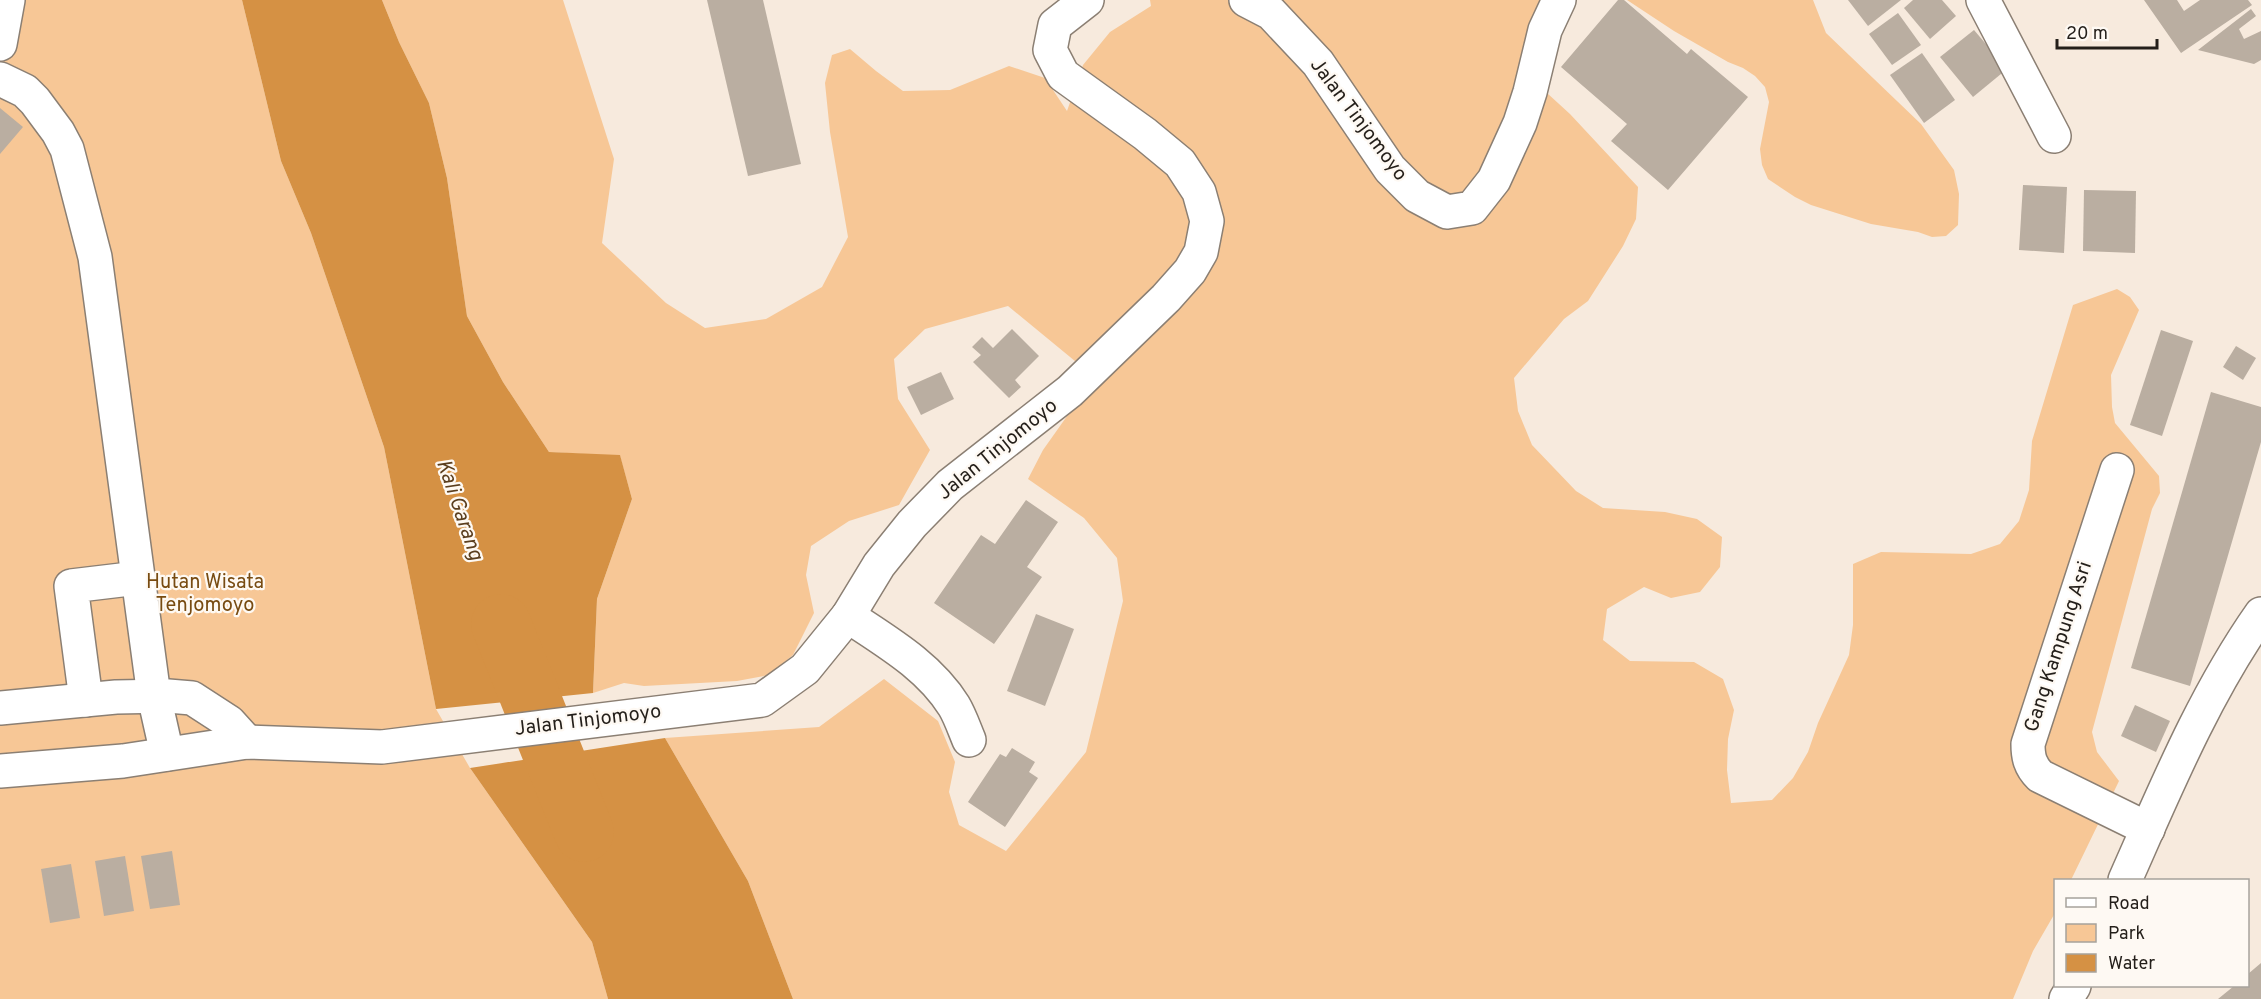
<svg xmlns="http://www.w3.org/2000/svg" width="2261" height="999" viewBox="0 0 2261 999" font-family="Overpass,sans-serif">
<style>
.green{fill:#f7c796}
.water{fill:#d59144}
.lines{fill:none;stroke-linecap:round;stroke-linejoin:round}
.river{stroke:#d59144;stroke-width:60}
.building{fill:#baaea1}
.minor-casing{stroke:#8b7f73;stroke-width:36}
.minor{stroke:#fff;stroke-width:33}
.labels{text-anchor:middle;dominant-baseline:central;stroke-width:4.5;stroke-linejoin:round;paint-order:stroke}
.street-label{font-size:20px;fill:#241f1a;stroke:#fef9f3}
.park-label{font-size:20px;fill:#784b11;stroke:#fef9f3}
.water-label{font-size:21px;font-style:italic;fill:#5b3e1e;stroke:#fef9f3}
</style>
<rect width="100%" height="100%" fill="#f7eadd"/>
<g class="green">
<polygon points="0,0 242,0 281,161 311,233 384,447 436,709 470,768 592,942 608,999 0,999"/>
<polygon points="382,0 563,0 614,159 602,243 666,303 705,328 766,319 822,287 848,237 830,132 825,83 832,55 850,49 876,71 903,91 950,90 1009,66 1045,78 1067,111 1083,65 1110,32 1151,6 1150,0 1540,0 1524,72 1570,114 1638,187 1636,219 1623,246 1588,301 1564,319 1514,378 1518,411 1532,445 1576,491 1603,508 1665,512 1697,519 1722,537 1720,567 1700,592 1671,598 1644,587 1607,609 1603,640 1630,661 1694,662 1723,679 1734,710 1728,739 1727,770 1731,803 1772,800 1793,778 1808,752 1818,723 1849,655 1853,625 1853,564 1881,552 1971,554 2000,544 2019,521 2029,490 2032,441 2073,305 2117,289 2130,297 2139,310 2111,375 2112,407 2115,423 2159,476 2160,493 2152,509 2092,732 2097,752 2119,781 2071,880 2056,880 2055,913 2033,951 2013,999 793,999 748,881 665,738 819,727 884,679 938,721 955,762 949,792 959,825 1006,851 1086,752 1123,601 1117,558 1084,518 1028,479 1043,450 1082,395 1081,366 1008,306 925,329 894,359 898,399 930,450 899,505 849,521 811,546 806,575 814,613 793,655 769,675 737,681 644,686 624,683 593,693 597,599 632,499 620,456 549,452 503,382 467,316 447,178 429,103 399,42"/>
<polygon points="1627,0 1813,0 1826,33 1921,124 1954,170 1959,194 1958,225 1946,236 1932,237 1918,232 1871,224 1811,205 1795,197 1768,179 1762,165 1760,149 1769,102 1765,87 1755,76 1743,68 1728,62 1674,31"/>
</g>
<g class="water">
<polygon points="242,0 382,0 399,42 429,103 447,178 467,316 503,382 549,452 620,455 632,499 597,599 593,693 436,709 384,447 311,233 281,161"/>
<polygon points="665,738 748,881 793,999 608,999 592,942 470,768"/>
</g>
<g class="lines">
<polyline class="river" points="501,624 584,832"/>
</g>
<g class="building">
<polygon points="707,0 763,0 801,164 748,176"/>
<polygon points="1618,0 1624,0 1687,54 1691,49 1748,97 1668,190 1611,141 1627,124 1561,67"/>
<polygon points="1848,0 1901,0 1868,26"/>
<polygon points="1913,0 1942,0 1956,16 1930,39 1904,8"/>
<polygon points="2144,0 2177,0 2184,11 2200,0 2248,0 2252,5 2181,53"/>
<polygon points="2251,9 2256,16 2239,29 2244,39 2261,31 2261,60 2254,64 2198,50"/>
<polygon points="1898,13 1921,45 1892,65 1869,34"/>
<polygon points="1974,30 2007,69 1973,97 1940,57"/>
<polygon points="1922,53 1955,100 1924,123 1890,75"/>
<polygon points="0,108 23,127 0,154"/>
<polygon points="2023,185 2067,187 2064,253 2019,250"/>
<polygon points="2084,190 2136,191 2135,253 2083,251"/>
<polygon points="1012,329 1039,356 1015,380 1021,387 1009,398 973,362 981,355 972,347 982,337 993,348"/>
<polygon points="2161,330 2193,341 2162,436 2130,425"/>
<polygon points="2236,346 2256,358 2243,380 2223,367"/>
<polygon points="941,372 954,399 921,415 907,387"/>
<polygon points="2211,392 2261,407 2261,442 2190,686 2131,668"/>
<polygon points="1026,500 1058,522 1027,567 1042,577 994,644 934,603 981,535 995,544"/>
<polygon points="1036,614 1074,629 1045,706 1007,691"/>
<polygon points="2135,705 2170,721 2156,752 2121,736"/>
<polygon points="1012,748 1035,762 1029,772 1038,778 1005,827 968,802 1000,754 1006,757"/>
<polygon points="172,851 180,905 150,909 141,856"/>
<polygon points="125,856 134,911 104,916 95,861"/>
<polygon points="71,864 80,918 50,923 41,869"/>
<polygon points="2261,963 2261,999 2218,999 2234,986 2248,986 2248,974"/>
</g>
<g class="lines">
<defs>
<g id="minor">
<polyline points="1246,0 1271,13 1318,63 1390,169 1417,196 1447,212 1472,208 1494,180 1520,123 1530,92 1545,30 1559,0"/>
<polyline points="1983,0 2054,136"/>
<polyline points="0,44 8,0"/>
<polyline points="0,79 25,91 35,101 58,132 67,149 95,257 154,696 167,754"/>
<path d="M 2117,470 L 2028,744 C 2028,757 2030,766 2040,776 L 2148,829"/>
<path d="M 848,616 C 887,642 929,666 954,706 C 960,716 964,728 969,740"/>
<polyline points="86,700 71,586 138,578"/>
<polyline points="0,708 116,697 168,696 192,698 229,722 247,742"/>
<polyline points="0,771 123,761 247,742 382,747 762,700 805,669 848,616 879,565 912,524 950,485 1070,391 1166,298 1190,271 1201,252 1207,221 1199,192 1180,163 1145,134 1063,75 1050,50 1055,25 1087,0"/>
<path d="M 2125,880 C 2165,790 2204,695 2261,614"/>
<polyline points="2066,999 2074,986"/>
</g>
</defs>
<use href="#minor" class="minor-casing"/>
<use href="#minor" class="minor"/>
</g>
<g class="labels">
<g class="street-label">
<text transform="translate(1358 120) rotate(53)">Jalan Tinjomoyo</text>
<text transform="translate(998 450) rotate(-39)">Jalan Tinjomoyo</text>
<text transform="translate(2059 647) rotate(-72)">Gang Kampung Asri</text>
<text transform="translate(588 721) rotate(-7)">Jalan Tinjomoyo</text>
</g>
<g class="park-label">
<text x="205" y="583">Hutan Wisata<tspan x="205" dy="23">Tenjomoyo</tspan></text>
</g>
<g class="water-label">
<text transform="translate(459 510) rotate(71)">Kali Garang</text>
</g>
</g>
<rect x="2054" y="879" width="195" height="108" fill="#fef9f3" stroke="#a7a29c" stroke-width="1.5"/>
<rect x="2066" y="898" width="30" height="9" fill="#ffffff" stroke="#a7a29c" stroke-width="1.5"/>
<text x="2108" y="909" font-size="18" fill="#241f1a">Road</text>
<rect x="2066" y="924" width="30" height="18" fill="#f7c796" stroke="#a7a29c" stroke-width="1.5"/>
<text x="2108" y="939" font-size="18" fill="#241f1a">Park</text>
<rect x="2066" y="954" width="30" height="18" fill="#d59144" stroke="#a7a29c" stroke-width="1.5"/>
<text x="2108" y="969" font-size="18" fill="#241f1a">Water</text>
<path d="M2057 39v9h100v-9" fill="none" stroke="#241f1a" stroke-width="3"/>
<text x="2066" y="39" font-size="18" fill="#241f1a" stroke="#fef9f3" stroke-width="4.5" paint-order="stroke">20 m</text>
</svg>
